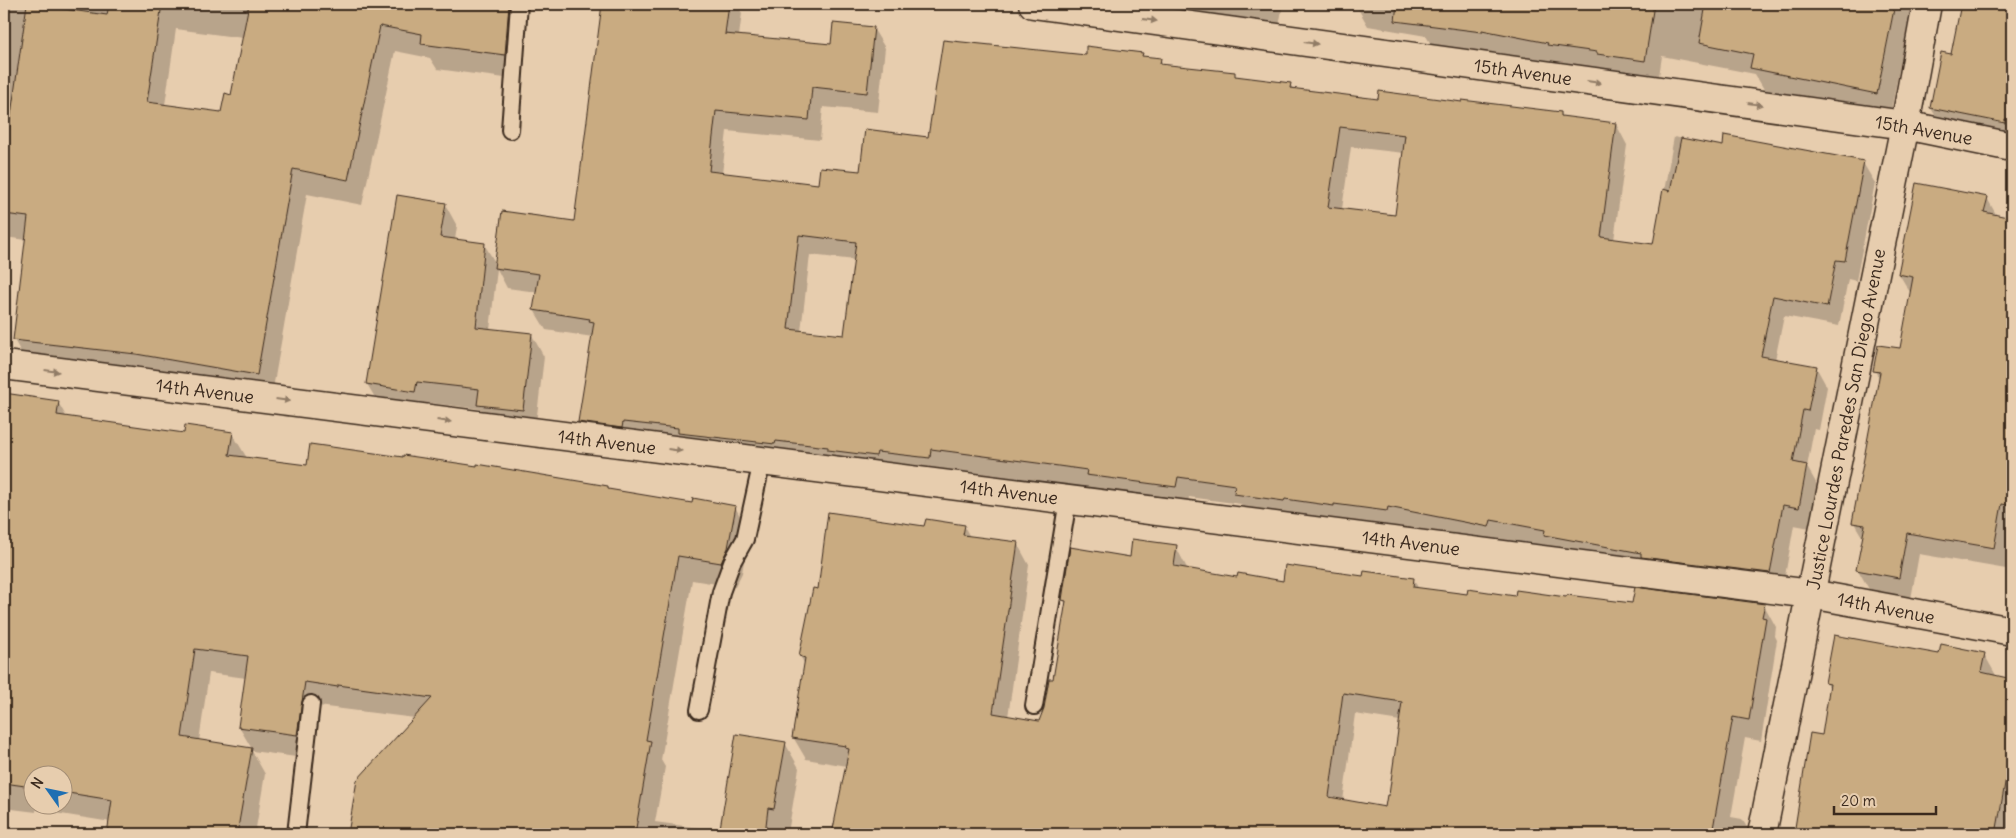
<svg xmlns="http://www.w3.org/2000/svg" width="2016" height="838" viewBox="0 0 2016 838" font-family="Delius,sans-serif">
<style>
.shadow{fill:#0003;fill-rule:evenodd}
.building{fill:#c9ab81;stroke:#3b2a1e;fill-rule:evenodd}
.lines{fill:none;stroke-linecap:round;stroke-linejoin:round}
.lane-casing{stroke:#3b2a1e;stroke-width:20}
.street-casing{stroke:#3b2a1e;stroke-width:31}
.secondary-casing{stroke:#3b2a1e;stroke-width:31}
.lane{stroke:#e7cdae;stroke-width:16}
.street{stroke:#e7cdae;stroke-width:28}
.secondary{stroke:#e7cdae;stroke-width:28}
.oneway{fill:#917c66}
.labels{text-anchor:middle;dominant-baseline:central;stroke-width:4;stroke-linejoin:round;paint-order:stroke}
.street-label{font-size:18px;fill:#3b2a1e;stroke:#e7cdae}
</style>
<rect width="100%" height="100%" fill="#e7cdae"/>
<filter id="ink" filterUnits="userSpaceOnUse"><feTurbulence type="fractalNoise" baseFrequency=".02" numOctaves="2"/><feDisplacementMap in="SourceGraphic" scale="10" xChannelSelector="R" yChannelSelector="G"/><feConvolveMatrix kernelMatrix="1 2 1 2 8 2 1 2 1" color-interpolation-filters="sRGB"/></filter>
<g filter="url(#ink)">
<g class="shadow">
<path d="M 4,4 L 518,4 L 528,21 L 523,29 L 519,80 L 437,69 L 430,58 L 395,51 L 362,205 L 307,194 L 271,400 L 29,366 L 14,340 L 27,240 L 4,237 ZM 176,29 L 243,38 L 232,96 L 222,113 L 165,105 Z"/>
<path d="M 604,4 L 736,4 L 742,13 L 739,36 L 832,45 L 873,28 L 885,48 L 878,112 L 823,107 L 820,140 L 727,131 L 722,174 L 819,185 L 861,173 L 929,138 L 1042,70 L 1142,54 L 1143,57 L 1160,59 L 1164,65 L 1234,74 L 1237,78 L 1290,84 L 1293,89 L 1379,100 L 1561,113 L 1563,118 L 1616,124 L 1627,145 L 1614,240 L 1654,245 L 1674,137 L 1724,147 L 1863,163 L 1875,183 L 1856,281 L 1848,279 L 1839,326 L 1784,316 L 1775,360 L 1816,367 L 1827,387 L 1819,430 L 1814,429 L 1807,467 L 1818,486 L 1810,528 L 1794,525 L 1782,593 L 1502,540 L 1501,546 L 1399,526 L 1399,531 L 1247,514 L 1241,504 L 1189,497 L 1187,507 L 1050,483 L 942,469 L 941,478 L 591,442 L 579,422 L 593,337 L 546,330 L 534,310 L 537,292 L 507,288 L 497,269 L 490,330 L 532,335 L 544,357 L 535,432 L 491,427 L 481,409 L 429,403 L 427,413 L 380,406 L 367,384 L 445,204 L 457,226 L 455,240 L 484,244 L 496,264 L 575,222 ZM 1351,147 L 1404,153 L 1396,216 L 1342,209 ZM 810,255 L 855,260 L 845,337 L 801,331 Z"/>
<polygon points="1104,4 1283,4 1278,32"/>
<polygon points="1336,4 1912,4 1890,116 1765,91 1755,74 1662,56 1658,83 1494,52 1494,54 1432,46 1426,36 1368,26 1357,7"/>
<polygon points="1962,4 2012,4 2012,144 1944,131 1931,108 1952,56"/>
<polygon points="1987,198 1997,216 2012,219 2012,534 2006,569 1919,554 1911,599 1870,591 1858,570 1864,540 1854,523 1880,380 1875,371 1901,350 1911,294 1899,274"/>
<path d="M 4,394 L 58,402 L 67,418 L 185,434 L 232,433 L 247,458 L 308,467 L 608,487 L 609,490 L 693,504 L 735,507 L 749,531 L 742,573 L 735,587 L 692,580 L 661,760 L 665,767 L 655,822 L 721,831 L 785,743 L 799,768 L 788,833 L 349,834 L 358,780 L 415,718 L 318,706 L 311,759 L 252,751 L 265,774 L 255,834 L 109,834 L 111,822 L 36,810 L 36,812 L 4,808 ZM 209,673 L 246,678 L 239,727 L 252,749 L 199,741 ZM 32,776 L 62,776 L 62,806 L 32,806 Z"/>
<path d="M 964,526 L 970,537 L 1017,543 L 1029,565 L 1008,717 L 1040,722 L 1054,681 L 1067,606 L 1063,599 L 1131,559 L 1176,547 L 1188,570 L 1238,578 L 1284,582 L 1364,577 L 1413,579 L 1419,589 L 1468,595 L 1633,605 L 1764,605 L 1776,627 L 1775,636 L 1777,640 L 1761,741 L 1745,738 L 1731,817 L 1742,819 L 1751,834 L 833,834 L 847,766 L 806,759 L 793,737 L 805,665 L 800,656 L 819,591 L 926,527 ZM 1355,714 L 1400,721 L 1390,796 L 1386,808 L 1343,801 Z"/>
<polygon points="1984,654 1997,677 2012,680 2012,834 1794,834 1811,734 1823,736 1831,690 1826,682 1940,655"/>
</g>
<g class="building">
<polygon points="27,4 107,15 109,4 162,4 147,102 221,112 225,93 231,95 249,4 509,4 505,55 421,44 422,34 380,26 348,180 293,169 257,375 136,354 13,340 28,217 4,214 4,163"/>
<path d="M 602,4 L 729,4 L 725,34 L 831,44 L 833,23 L 874,27 L 867,93 L 812,87 L 809,120 L 716,111 L 709,171 L 818,184 L 820,167 L 860,171 L 865,129 L 928,137 L 943,40 L 1086,55 L 1086,46 L 1143,53 L 1142,56 L 1161,58 L 1160,64 L 1235,72 L 1235,76 L 1291,83 L 1290,88 L 1378,99 L 1379,91 L 1462,102 L 1462,100 L 1561,112 L 1561,116 L 1616,123 L 1601,237 L 1653,244 L 1663,189 L 1670,191 L 1681,138 L 1723,146 L 1724,135 L 1864,161 L 1845,261 L 1836,260 L 1827,307 L 1773,296 L 1761,356 L 1817,366 L 1808,411 L 1803,410 L 1793,462 L 1807,465 L 1799,508 L 1783,505 L 1770,573 L 1641,557 L 1641,553 L 1544,535 L 1545,530 L 1491,520 L 1489,527 L 1388,507 L 1387,511 L 1334,504 L 1334,506 L 1285,499 L 1284,501 L 1234,494 L 1235,485 L 1178,477 L 1176,487 L 1086,475 L 1087,470 L 1037,463 L 931,449 L 930,458 L 877,452 L 876,456 L 828,450 L 828,447 L 776,441 L 775,444 L 678,433 L 678,428 L 623,422 L 622,428 L 578,422 L 594,322 L 589,321 L 590,319 L 533,310 L 539,274 L 494,268 L 502,211 L 574,221 ZM 1340,127 L 1405,135 L 1395,215 L 1328,207 ZM 799,235 L 856,242 L 844,335 L 788,329 Z"/>
<polygon points="1397,4 1654,4 1645,61 1597,54 1597,52 1547,45 1548,43 1482,30 1482,32 1395,21"/>
<polygon points="1706,4 1895,4 1877,94 1750,68 1753,54 1699,43"/>
<polygon points="1961,4 2012,4 2012,120 2005,119 2005,123 1930,108 1941,52 1951,54"/>
<polygon points="1916,183 1988,197 1984,212 2012,218 2012,506 2002,504 1994,548 1907,533 1899,578 1856,570 1865,525 1852,523 1880,372 1873,371 1878,345 1900,348 1913,277 1898,274"/>
<polygon points="397,195 446,203 440,237 485,243 476,327 532,333 523,410 477,405 479,389 417,382 415,392 366,384"/>
<polygon points="4,393 59,401 57,415 184,433 185,425 233,432 229,455 307,465 310,444 403,457 403,455 477,466 477,464 608,486 608,489 692,503 693,498 736,506 728,548 721,563 678,556 646,740 651,741 635,834 348,834 357,780 432,698 338,685 338,687 305,682 297,735 238,727 248,656 195,649 182,737 252,748 237,834 107,834 112,800 62,792 62,776 32,776 32,787 4,783"/>
<path d="M 828,512 L 924,526 L 926,519 L 965,525 L 963,535 L 1018,542 L 993,713 L 1039,721 L 1044,708 L 1049,679 L 1053,679 L 1066,601 L 1062,600 L 1070,547 L 1130,557 L 1132,539 L 1177,545 L 1174,566 L 1237,577 L 1238,573 L 1283,581 L 1285,565 L 1363,576 L 1364,571 L 1414,578 L 1413,587 L 1467,594 L 1468,589 L 1515,596 L 1516,590 L 1566,597 L 1567,595 L 1632,603 L 1635,587 L 1765,604 L 1762,617 L 1766,618 L 1749,720 L 1733,717 L 1712,834 L 1061,834 L 1026,829 L 1025,834 L 832,834 L 849,749 L 845,748 L 846,746 L 792,738 L 805,658 L 799,656 L 813,588 L 818,589 ZM 1343,693 L 1402,702 L 1389,795 L 1387,795 L 1385,807 L 1329,797 Z"/>
<polygon points="1834,635 1939,654 1941,644 1985,653 1981,672 2012,679 2012,744 1996,834 1794,834 1810,733 1822,735 1830,684 1825,683"/>
<polygon points="736,734 786,742 774,809 768,808 765,834 719,834"/>
</g>
<g class="lines">
<defs>
<g id="lane">
<polyline points="510,130 519,4"/>
<polyline points="1034,706 1068,500"/>
<polyline points="699,710 721,592 732,562 745,539 762,461"/>
<polyline points="296,834 311,704"/>
</g>
<polyline id="street" points="4,365 1811,594 2012,631"/>
<g id="secondary">
<polyline points="1033,4 1905,125 2012,147"/>
<polyline points="1762,834 1905,125 1927,4"/>
</g>
</defs>
<use href="#lane" class="lane-casing"/>
<use href="#street" class="street-casing"/>
<use href="#secondary" class="secondary-casing"/>
<use href="#lane" class="lane"/>
<use href="#street" class="street"/>
<use href="#secondary" class="secondary"/>
</g>
<defs><path id="oneway-solid" d="M-6-.8H1V-3.2L6.5 0L1 3.2V.8H-6Z" transform="scale(1.25)"/></defs>
<g class="oneway">
<use href="#oneway-solid" transform="translate(1150 20) rotate(8)"/>
<use href="#oneway-solid" transform="translate(1311 43) rotate(8)"/>
<use href="#oneway-solid" transform="translate(1594 82) rotate(8)"/>
<use href="#oneway-solid" transform="translate(1755 104) rotate(8)"/>
<use href="#oneway-solid" transform="translate(52 371) rotate(7)"/>
<use href="#oneway-solid" transform="translate(283 400) rotate(7)"/>
<use href="#oneway-solid" transform="translate(444 421) rotate(7)"/>
<use href="#oneway-solid" transform="translate(675 450) rotate(7)"/>
</g>
</g>
<g class="labels">
<g class="street-label">
<text transform="translate(1523 72) rotate(8)">15th Avenue</text>
<text transform="translate(1924 130) rotate(10)">15th Avenue</text>
<text transform="translate(205 391) rotate(7)">14th Avenue</text>
<text transform="translate(1846 419) rotate(-79)">Justice Lourdes Paredes San Diego Avenue</text>
<text transform="translate(607 442) rotate(7)">14th Avenue</text>
<text transform="translate(1009 492) rotate(7)">14th Avenue</text>
<text transform="translate(1411 543) rotate(7)">14th Avenue</text>
<text transform="translate(1886 608) rotate(11)">14th Avenue</text>
</g>
</g>
<rect width="2016" height="838" fill="none" stroke="#e7cdae" stroke-width="20"/>
<rect x="10" y="10" width="1996" height="818" fill="none" stroke="#3b2a1e" stroke-width="2" filter="url(#ink)"/>
<g transform="translate(48 790) rotate(303)"><circle r="24" fill="#e7cdae" stroke="#a28c74"/>
<path d="M0-4L9 19L0 12L-9 19Z" fill="#1f6fb2"/>
<text y="-8" font-size="14" font-weight="bold" text-anchor="middle" fill="#3b2a1e">N</text>
</g>
<path d="M1834 806v8h102v-8" fill="none" stroke="#3b2a1e" stroke-width="2.5"/>
<text x="1841" y="806" font-size="15" fill="#3b2a1e" stroke="#e7cdae" stroke-width="4" paint-order="stroke">20 m</text>
</svg>
